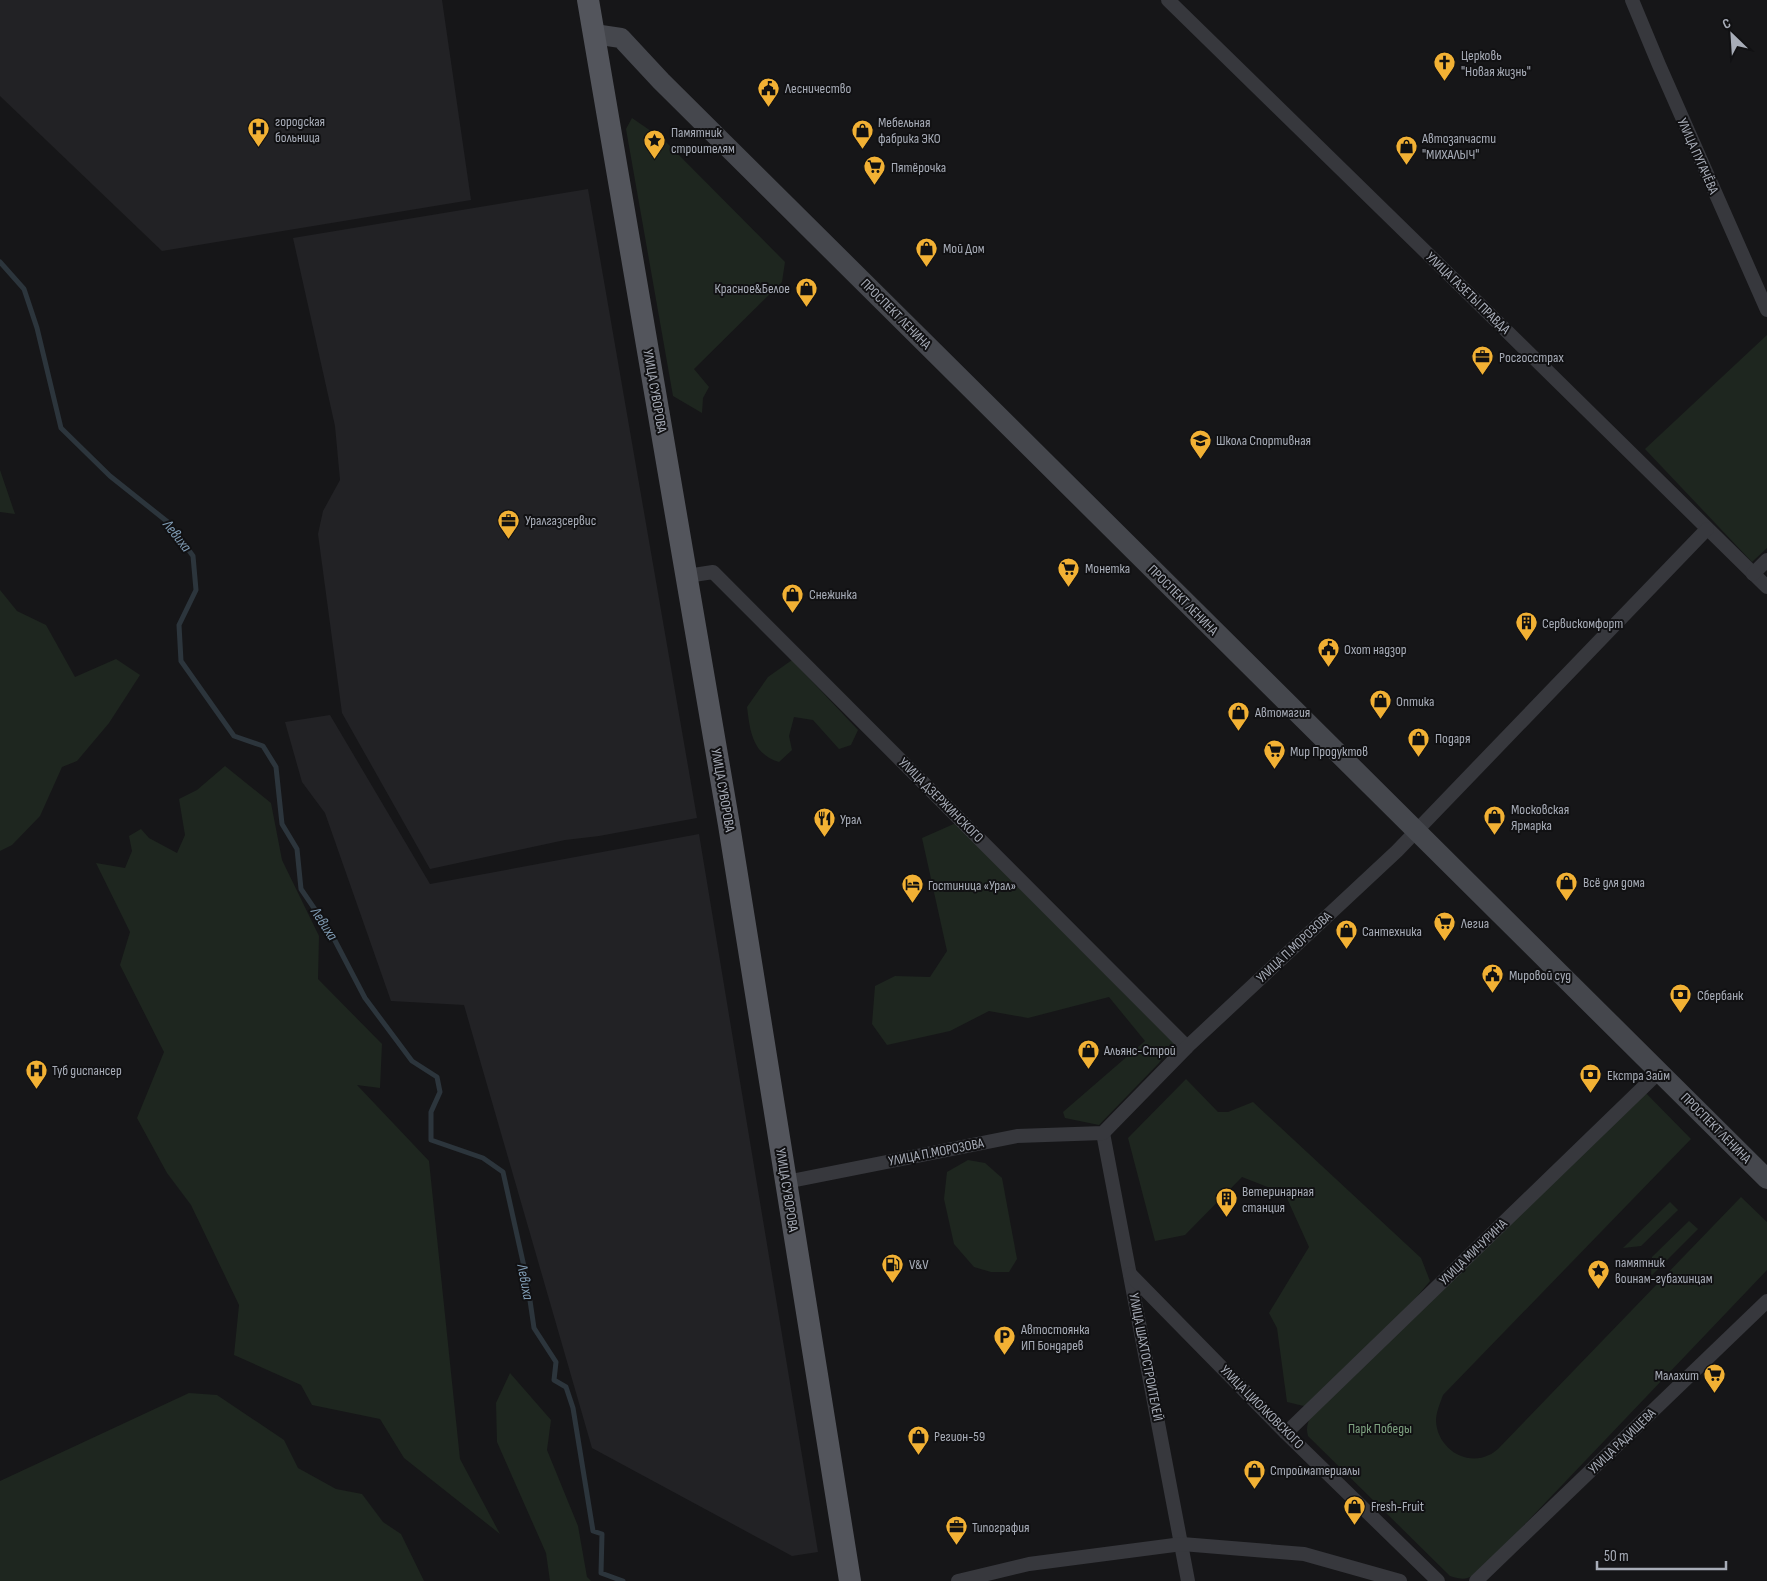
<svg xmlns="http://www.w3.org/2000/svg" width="1767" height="1581" viewBox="0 0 1767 1581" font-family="'Sofia Sans Condensed',sans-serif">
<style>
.built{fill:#222225}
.green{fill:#1e261f}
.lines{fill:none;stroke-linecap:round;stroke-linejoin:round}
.stream{stroke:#2c353c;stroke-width:5}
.street{stroke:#37383d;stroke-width:14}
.secondary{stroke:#45474d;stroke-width:20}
.primary{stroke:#53555c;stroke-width:22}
.labels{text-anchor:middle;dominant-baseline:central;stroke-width:4;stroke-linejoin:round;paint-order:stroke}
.poi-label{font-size:14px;fill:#a8adb8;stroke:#111113;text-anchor:start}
.street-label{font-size:14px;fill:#a8adb8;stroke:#111113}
.park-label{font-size:14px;fill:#7fa381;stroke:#111113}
.water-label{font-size:15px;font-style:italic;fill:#7f9bb3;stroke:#111113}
</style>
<rect width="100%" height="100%" fill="#161618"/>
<g class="built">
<polygon points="0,0 442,0 471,200 162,251 0,96"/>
<polygon points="588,189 697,818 599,836 565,840 430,869 342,713 318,534 323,511 340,480 335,426 293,238"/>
<polygon points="330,715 430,884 699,834 818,1552 792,1556 592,1448 464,1005 391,1001 325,813 302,782 285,722"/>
</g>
<g class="green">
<polygon points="632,118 664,140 785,262 782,282 694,369 709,387 703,398 702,413 673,396 626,129"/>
<polygon points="1767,335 1767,548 1752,562 1645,449"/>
<polygon points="0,470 15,514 0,512"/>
<polygon points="0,573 0,590 17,611 46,625 75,677 116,659 140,675 109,723 77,761 62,767 40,816 12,845 0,851"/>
<path d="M 792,660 L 858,730 L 851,745 L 839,749 L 813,720 L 794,717 L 789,736 L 792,750 L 779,762 C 752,754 750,730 747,707 L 768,677 Z"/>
<polygon points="225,766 271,803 282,860 319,936 318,979 382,1044 380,1088 357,1085 429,1161 460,1459 500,1534 404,1458 380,1419 312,1405 301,1385 234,1355 239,1305 191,1205 167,1173 137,1118 164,1052 120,965 130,932 96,863 125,868 132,851 129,836 141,829 149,838 177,853 185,835 179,799 197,790"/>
<polygon points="956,823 1174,1043 1159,1063 1099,1125 1065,1118 1063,1112 1145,1041 1109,997 1028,1018 989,1011 950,1031 887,1045 872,1024 875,986 895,976 930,977 947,951 922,838"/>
<polygon points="1186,1079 1218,1112 1228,1112 1253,1102 1421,1258 1430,1281 1399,1318 1308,1407 1287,1402 1277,1328 1269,1313 1309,1247 1285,1194 1242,1177 1185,1235 1155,1241 1128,1138"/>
<path d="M 1641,1088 L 1691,1139 L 1443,1395 C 1440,1404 1436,1412 1436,1421 C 1437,1447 1465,1467 1489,1455 C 1492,1454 1495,1451 1498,1449 L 1741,1197 L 1767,1222 L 1767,1270 L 1482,1569 C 1469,1579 1466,1581 1450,1576 L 1308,1436 C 1306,1429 1307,1423 1311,1416 Z"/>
<polygon points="968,1160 985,1163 1002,1178 1017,1259 1009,1272 991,1272 974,1267 954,1244 944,1199 947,1172"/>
<polygon points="1670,1202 1678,1210 1641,1246 1623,1248"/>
<polygon points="1689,1221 1698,1229 1651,1276 1652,1257"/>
<polygon points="510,1373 551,1420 547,1450 578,1526 587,1577 591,1581 550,1581 546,1553 497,1442 496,1403"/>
<polygon points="189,1393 217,1395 284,1440 298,1468 336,1489 362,1494 383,1522 401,1534 424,1581 0,1581 0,1481"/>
</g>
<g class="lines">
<polyline class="stream" points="0,262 24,289 37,328 61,428 110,476 169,523 193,556 196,590 179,625 181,661 234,736 263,746 276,767 282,824 297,849 301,889 331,933 365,998 412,1061 437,1077 440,1092 431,1112 431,1140 483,1158 503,1172 527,1280 534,1328 556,1362 554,1380 566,1387 573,1408 593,1531 602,1534 601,1573 623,1581"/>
<g class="street">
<polyline points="1168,0 1472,297 1767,587"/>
<polyline points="1632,0 1659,65 1767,310"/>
<polyline points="1753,574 1767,560"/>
<polyline points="687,576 713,572 1187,1047"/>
<polyline points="1103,1133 1188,1581"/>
<polyline points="786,1182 1017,1136 1103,1133 1187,1047 1397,851 1707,529"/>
<polyline points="1130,1274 1286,1433 1438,1581"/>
<polyline points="1286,1433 1659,1072"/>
<polyline points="958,1581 1029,1564 1182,1544 1304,1554 1400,1581"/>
<polyline points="1476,1581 1767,1301"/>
</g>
<polyline class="secondary" points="594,34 621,38 661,81 1767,1179"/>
<polyline class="primary" points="588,0 729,825 850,1581"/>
</g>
<defs>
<symbol id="church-pin" viewBox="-11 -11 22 30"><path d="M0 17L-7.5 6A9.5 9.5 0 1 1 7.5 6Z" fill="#f2b134" stroke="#111113"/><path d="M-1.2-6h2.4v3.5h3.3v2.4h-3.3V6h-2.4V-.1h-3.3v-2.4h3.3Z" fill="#111"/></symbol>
<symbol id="civic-pin" viewBox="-11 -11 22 30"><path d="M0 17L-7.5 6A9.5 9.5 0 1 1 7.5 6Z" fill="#f2b134" stroke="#111113"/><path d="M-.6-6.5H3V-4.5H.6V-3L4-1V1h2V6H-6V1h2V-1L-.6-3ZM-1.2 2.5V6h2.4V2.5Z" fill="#111"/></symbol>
<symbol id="hospital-pin" viewBox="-11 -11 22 30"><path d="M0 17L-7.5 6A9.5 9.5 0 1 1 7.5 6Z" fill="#f2b134" stroke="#111113"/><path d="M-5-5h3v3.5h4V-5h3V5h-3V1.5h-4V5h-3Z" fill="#111"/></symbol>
<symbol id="shop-pin" viewBox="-11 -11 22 30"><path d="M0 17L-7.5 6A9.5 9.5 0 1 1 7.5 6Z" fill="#f2b134" stroke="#111113"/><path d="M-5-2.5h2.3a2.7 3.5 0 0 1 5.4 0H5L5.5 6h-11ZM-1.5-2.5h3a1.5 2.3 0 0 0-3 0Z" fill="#111"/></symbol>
<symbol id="sight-pin" viewBox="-11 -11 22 30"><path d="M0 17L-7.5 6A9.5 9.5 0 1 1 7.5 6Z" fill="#f2b134" stroke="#111113"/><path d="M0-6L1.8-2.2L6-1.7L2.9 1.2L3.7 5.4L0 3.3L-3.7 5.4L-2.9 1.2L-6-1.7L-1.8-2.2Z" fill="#111"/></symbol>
<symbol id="supermarket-pin" viewBox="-11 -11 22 30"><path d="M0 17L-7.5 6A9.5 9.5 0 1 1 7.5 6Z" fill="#f2b134" stroke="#111113"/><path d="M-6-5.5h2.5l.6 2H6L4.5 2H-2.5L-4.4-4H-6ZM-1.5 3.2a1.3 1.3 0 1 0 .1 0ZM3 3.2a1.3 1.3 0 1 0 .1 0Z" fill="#111"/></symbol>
<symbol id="office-pin" viewBox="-11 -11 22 30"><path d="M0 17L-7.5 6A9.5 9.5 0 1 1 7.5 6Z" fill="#f2b134" stroke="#111113"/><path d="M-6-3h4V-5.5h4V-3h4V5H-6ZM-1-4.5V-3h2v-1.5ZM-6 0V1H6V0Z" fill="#111"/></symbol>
<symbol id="school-pin" viewBox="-11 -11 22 30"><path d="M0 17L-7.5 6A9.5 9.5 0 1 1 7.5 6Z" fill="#f2b134" stroke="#111113"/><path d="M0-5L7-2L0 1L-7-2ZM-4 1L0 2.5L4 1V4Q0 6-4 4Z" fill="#111"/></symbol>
<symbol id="building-pin" viewBox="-11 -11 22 30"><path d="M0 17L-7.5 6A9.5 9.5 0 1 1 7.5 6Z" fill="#f2b134" stroke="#111113"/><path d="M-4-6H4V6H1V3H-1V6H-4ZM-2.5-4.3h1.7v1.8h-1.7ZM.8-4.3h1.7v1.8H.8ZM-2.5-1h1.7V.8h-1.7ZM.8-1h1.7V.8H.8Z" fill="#111"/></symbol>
<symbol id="restaurant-pin" viewBox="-11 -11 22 30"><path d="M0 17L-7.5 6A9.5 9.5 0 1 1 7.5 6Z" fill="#f2b134" stroke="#111113"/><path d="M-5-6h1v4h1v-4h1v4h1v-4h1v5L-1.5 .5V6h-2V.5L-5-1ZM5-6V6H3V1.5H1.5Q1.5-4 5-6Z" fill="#111"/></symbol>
<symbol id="hotel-pin" viewBox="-11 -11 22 30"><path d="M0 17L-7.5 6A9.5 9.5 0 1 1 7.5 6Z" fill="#f2b134" stroke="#111113"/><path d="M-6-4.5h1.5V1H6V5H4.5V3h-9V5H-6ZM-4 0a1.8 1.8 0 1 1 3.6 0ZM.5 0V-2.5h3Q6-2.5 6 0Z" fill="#111"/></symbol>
<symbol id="bank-pin" viewBox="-11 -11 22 30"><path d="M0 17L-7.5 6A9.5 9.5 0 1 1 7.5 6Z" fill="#f2b134" stroke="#111113"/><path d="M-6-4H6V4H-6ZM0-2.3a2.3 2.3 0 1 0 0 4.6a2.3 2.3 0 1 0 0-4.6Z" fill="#111"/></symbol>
<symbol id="fuel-pin" viewBox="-11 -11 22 30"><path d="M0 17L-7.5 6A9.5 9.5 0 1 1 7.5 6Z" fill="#f2b134" stroke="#111113"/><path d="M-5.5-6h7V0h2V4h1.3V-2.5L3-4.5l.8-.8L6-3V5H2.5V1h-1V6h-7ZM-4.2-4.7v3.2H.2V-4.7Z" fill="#111"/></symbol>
<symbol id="parking-pin" viewBox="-11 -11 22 30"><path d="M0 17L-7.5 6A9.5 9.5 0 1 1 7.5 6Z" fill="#f2b134" stroke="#111113"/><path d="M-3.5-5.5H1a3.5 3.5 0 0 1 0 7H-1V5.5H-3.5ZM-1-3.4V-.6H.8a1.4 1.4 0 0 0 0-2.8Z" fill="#111"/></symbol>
</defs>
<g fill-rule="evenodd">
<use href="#church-pin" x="1432" y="50" width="25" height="34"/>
<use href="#civic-pin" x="756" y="76" width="25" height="34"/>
<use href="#hospital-pin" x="246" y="116" width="25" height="34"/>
<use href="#shop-pin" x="850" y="118" width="25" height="34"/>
<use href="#sight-pin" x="642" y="128" width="25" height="34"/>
<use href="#shop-pin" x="1394" y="134" width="25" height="34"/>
<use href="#supermarket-pin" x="862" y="154" width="25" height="34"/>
<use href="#shop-pin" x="914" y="236" width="25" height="34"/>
<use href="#shop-pin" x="794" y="276" width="25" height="34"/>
<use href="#office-pin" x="1470" y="344" width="25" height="34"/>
<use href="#school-pin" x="1188" y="428" width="25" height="34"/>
<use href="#office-pin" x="496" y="508" width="25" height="34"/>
<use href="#supermarket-pin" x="1056" y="556" width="25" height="34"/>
<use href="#shop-pin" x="780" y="582" width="25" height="34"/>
<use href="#building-pin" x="1514" y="610" width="25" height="34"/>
<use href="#civic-pin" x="1316" y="636" width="25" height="34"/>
<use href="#shop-pin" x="1368" y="688" width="25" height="34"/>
<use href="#shop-pin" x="1226" y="700" width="25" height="34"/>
<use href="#shop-pin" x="1406" y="726" width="25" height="34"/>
<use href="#supermarket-pin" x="1262" y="738" width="25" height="34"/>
<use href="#shop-pin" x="1482" y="804" width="25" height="34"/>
<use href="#restaurant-pin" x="812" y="806" width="25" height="34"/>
<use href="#shop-pin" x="1554" y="870" width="25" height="34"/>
<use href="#hotel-pin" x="900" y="872" width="25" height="34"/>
<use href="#supermarket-pin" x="1432" y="910" width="25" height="34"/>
<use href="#shop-pin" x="1334" y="918" width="25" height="34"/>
<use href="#civic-pin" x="1480" y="962" width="25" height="34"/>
<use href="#bank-pin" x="1668" y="982" width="25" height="34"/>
<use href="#shop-pin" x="1076" y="1038" width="25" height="34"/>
<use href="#hospital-pin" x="24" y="1058" width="25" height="34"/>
<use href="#bank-pin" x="1578" y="1062" width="25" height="34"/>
<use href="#building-pin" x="1214" y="1186" width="25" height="34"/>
<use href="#fuel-pin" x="880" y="1252" width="25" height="34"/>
<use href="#sight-pin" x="1586" y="1258" width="25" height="34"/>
<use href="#parking-pin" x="992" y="1324" width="25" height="34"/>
<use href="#supermarket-pin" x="1702" y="1362" width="25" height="34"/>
<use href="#shop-pin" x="906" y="1424" width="25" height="34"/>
<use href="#shop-pin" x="1242" y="1458" width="25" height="34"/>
<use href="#shop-pin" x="1342" y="1494" width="25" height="34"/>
<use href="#office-pin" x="944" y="1514" width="25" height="34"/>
</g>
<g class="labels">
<g class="poi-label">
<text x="1461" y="55">Церковь<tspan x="1461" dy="16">"Новая жизнь"</tspan></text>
<text x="785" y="88">Лесничество</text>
<text x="275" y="121">городская<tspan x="275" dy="16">больница</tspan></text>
<text x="878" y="122">Мебельная<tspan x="878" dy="16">фабрика ЭКО</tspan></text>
<text x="671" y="132">Памятник<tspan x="671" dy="16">строителям</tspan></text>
<text x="1422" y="138">Автозапчасти<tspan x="1422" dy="16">"МИХАЛЫЧ"</tspan></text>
<text x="891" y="167">Пятёрочка</text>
<text x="943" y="248">Мой Дом</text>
<text x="790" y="288" text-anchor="end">Красное&amp;Белое</text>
<text x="1499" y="357">Росгосстрах</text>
<text x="1216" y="440">Школа Спортивная</text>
<text x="525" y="520">Уралгазсервис</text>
<text x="1085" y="568">Монетка</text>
<text x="809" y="594">Снежинка</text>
<text x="1542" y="623">Сервискомфорт</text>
<text x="1344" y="649">Охот надзор</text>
<text x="1396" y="701">Оптика</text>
<text x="1255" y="712">Автомагия</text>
<text x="1435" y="738">Подаря</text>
<text x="1290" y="751">Мир Продуктов</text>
<text x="1511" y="809">Московская<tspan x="1511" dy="16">Ярмарка</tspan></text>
<text x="840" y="819">Урал</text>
<text x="1583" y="882">Всё для дома</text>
<text x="928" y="885">Гостиница «Урал»</text>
<text x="1461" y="923">Легиа</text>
<text x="1362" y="931">Сантехника</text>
<text x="1509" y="975">Мировой суд</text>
<text x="1697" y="995">Сбербанк</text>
<text x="1104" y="1050">Альянс-Строй</text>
<text x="52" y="1070">Туб диспансер</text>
<text x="1607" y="1075">Екстра Займ</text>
<text x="1242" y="1191">Ветеринарная<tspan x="1242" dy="16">станция</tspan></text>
<text x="1615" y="1262">памятник<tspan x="1615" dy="16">воинам-губахинцам</tspan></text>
<text x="909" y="1264">V&amp;V</text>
<text x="1021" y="1329">Автостоянка<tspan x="1021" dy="16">ИП Бондарев</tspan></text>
<text x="1699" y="1375" text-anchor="end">Малахит</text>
<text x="934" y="1436">Регион-59</text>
<text x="1270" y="1470">Стройматериалы</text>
<text x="1371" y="1506">Fresh-Fruit</text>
<text x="972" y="1527">Типография</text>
</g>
<g class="street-label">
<text transform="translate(1698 156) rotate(66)">УЛИЦА ПУГАЧЁВА</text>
<text transform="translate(1468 293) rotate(44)">УЛИЦА ГАЗЕТЫ ПРАВДА</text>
<text transform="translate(896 314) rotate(45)">ПРОСПЕКТ ЛЕНИНА</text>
<text transform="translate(655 391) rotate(80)">УЛИЦА СУВОРОВА</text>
<text transform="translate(1183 600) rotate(45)">ПРОСПЕКТ ЛЕНИНА</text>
<text transform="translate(723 790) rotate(80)">УЛИЦА СУВОРОВА</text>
<text transform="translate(941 800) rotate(45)">УЛИЦА ДЗЕРЖИНСКОГО</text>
<text transform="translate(1294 947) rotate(-43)">УЛИЦА П.МОРОЗОВА</text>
<text transform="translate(1716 1128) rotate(45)">ПРОСПЕКТ ЛЕНИНА</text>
<text transform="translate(936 1152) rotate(-11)">УЛИЦА П.МОРОЗОВА</text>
<text transform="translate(787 1190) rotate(81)">УЛИЦА СУВОРОВА</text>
<text transform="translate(1473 1252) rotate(-44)">УЛИЦА МИЧУРИНА</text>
<text transform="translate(1146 1357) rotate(79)">УЛИЦА ШАХТОСТРОИТЕЛЕЙ</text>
<text transform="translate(1262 1407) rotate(45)">УЛИЦА ЦИОЛКОВСКОГО</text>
<text transform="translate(1622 1441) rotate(-44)">УЛИЦА РАДИЩЕВА</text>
</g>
<g class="park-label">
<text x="1380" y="1428">Парк Победы</text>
</g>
<g class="water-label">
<text transform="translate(177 536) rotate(52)">Левиха</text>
<text transform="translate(324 924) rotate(57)">Левиха</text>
<text transform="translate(525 1282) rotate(79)">Левиха</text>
</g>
</g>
<g transform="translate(1732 35) rotate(335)" stroke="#111113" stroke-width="4" paint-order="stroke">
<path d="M0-4L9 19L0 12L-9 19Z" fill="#a8adb8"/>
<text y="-8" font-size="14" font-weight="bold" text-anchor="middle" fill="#a8adb8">С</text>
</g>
<path d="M1597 1561v8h129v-8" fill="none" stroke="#a8adb8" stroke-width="2.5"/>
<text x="1604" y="1561" font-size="15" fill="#a8adb8" stroke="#111113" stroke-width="4" paint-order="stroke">50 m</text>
</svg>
